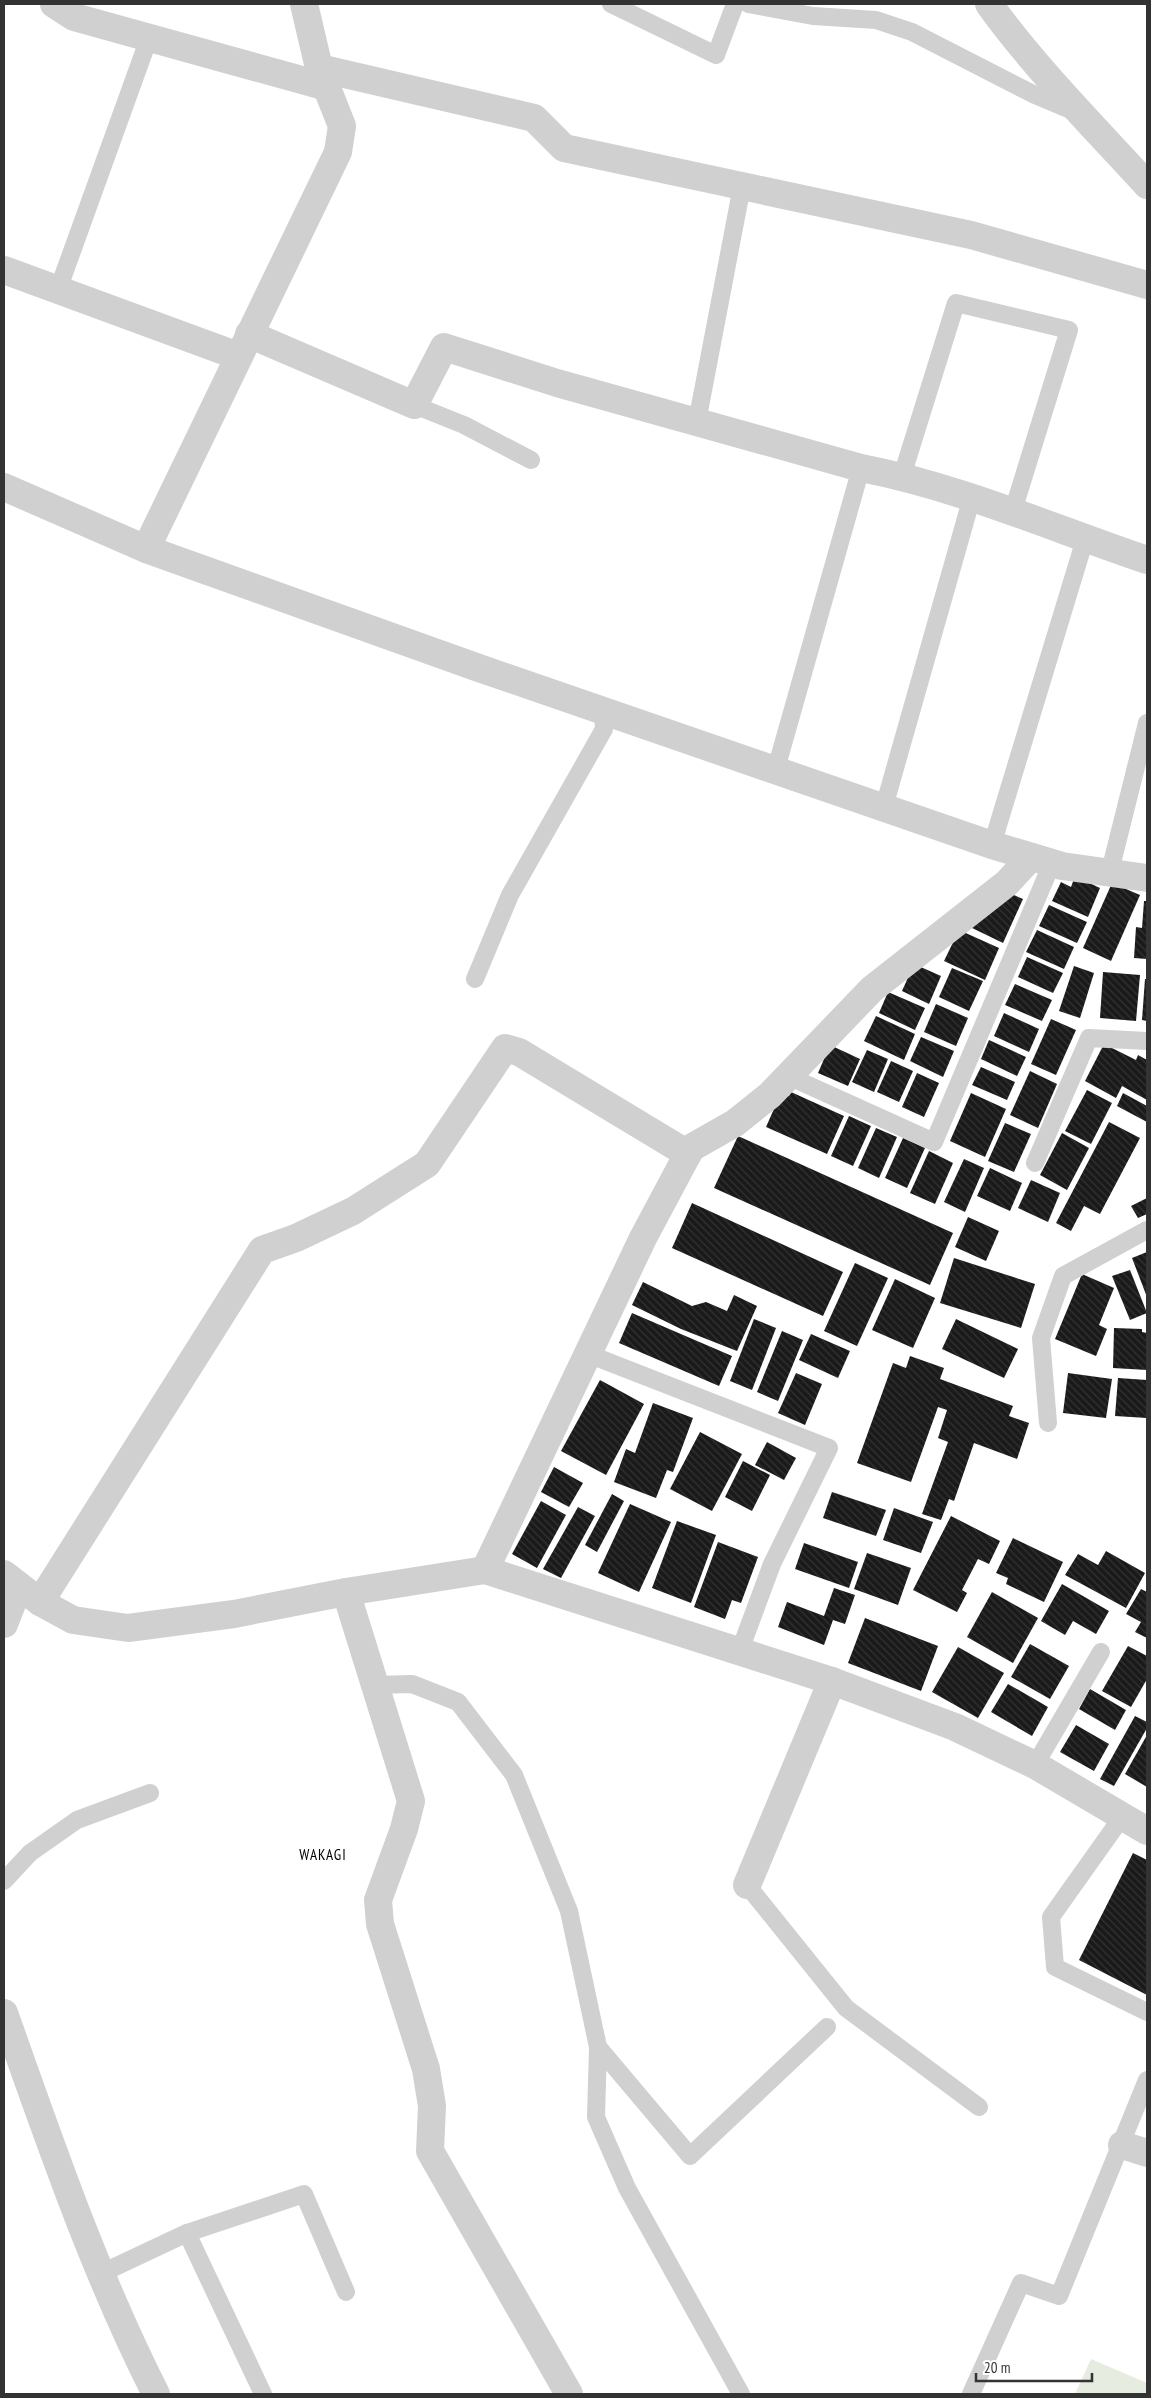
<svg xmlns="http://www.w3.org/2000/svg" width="1151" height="2398" viewBox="0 0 1151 2398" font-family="'PT Sans Narrow',sans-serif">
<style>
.green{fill:#e6ecdf}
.building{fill:url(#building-back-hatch)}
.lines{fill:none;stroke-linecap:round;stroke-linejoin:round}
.lane{stroke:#d0d0d0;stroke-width:18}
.street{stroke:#d0d0d0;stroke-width:28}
.labels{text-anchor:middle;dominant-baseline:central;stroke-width:5;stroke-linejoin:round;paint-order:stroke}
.quarter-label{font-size:15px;letter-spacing:1px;fill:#000;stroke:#fff}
</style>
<defs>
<pattern id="building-back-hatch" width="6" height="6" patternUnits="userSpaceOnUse" patternTransform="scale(1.25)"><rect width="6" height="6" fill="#1a1a1a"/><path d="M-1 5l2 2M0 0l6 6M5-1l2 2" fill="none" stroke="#333"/></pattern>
</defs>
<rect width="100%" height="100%" fill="#fff"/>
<polygon class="green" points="1091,2359 1147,2383 1147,2394 1075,2394"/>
<g class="building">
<polygon points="1075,876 1100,888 1088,917 1052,901 1061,882 1071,887"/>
<polygon points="1112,883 1140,895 1111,961 1083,948"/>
<polygon points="1007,892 1023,899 1003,943 970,927"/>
<polygon points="1144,901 1147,901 1147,959 1134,958 1136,927 1142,928"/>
<polygon points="1049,905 1087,922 1077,943 1039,926"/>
<polygon points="959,930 999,948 985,980 944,961"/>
<polygon points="1037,930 1074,947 1064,969 1026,952"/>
<polygon points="1027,957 1063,973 1053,993 1018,977"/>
<polygon points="914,964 941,976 929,1004 902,991"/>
<polygon points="1074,966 1094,973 1080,1018 1059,1011"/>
<polygon points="952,968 983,981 969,1011 939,997"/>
<polygon points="1103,972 1140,975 1136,1021 1100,1018"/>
<polygon points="1145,979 1147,979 1147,1021 1142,1020"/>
<polygon points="1015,984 1052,1000 1042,1021 1005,1005"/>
<polygon points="888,992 925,1008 915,1030 879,1013"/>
<polygon points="936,1004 968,1018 956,1046 924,1032"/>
<polygon points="1004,1013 1039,1029 1029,1052 994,1036"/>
<polygon points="876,1016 915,1034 904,1060 864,1041"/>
<polygon points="1051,1019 1076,1030 1056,1075 1031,1064"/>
<polygon points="921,1037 954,1051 943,1077 910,1061"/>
<polygon points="989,1040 1026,1057 1017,1076 981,1059"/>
<polygon points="1104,1044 1136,1060 1138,1055 1147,1060 1147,1100 1122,1086 1116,1098 1085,1081"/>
<polygon points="830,1045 860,1059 848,1086 818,1073"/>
<polygon points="867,1050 888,1059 874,1092 852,1082"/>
<polygon points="891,1061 913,1071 899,1102 877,1092"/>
<polygon points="981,1067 1015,1082 1007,1100 972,1085"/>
<polygon points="1030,1071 1057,1084 1038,1128 1010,1115"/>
<polygon points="917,1073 939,1083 924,1117 902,1107"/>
<polygon points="1087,1090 1112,1103 1091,1144 1065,1131"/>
<polygon points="791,1092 844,1116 827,1154 766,1127 781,1093 789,1096"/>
<polygon points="971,1093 1006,1109 985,1157 950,1141"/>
<polygon points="1123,1093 1147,1106 1147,1122 1117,1106"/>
<polygon points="849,1116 871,1126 853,1166 831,1156"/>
<polygon points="1109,1122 1140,1138 1100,1214 1084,1206 1071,1231 1056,1223"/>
<polygon points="1005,1123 1031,1134 1014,1172 988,1161"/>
<polygon points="876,1128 897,1137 879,1178 858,1168"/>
<polygon points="1062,1133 1089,1148 1067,1190 1040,1175"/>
<polygon points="738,1136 953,1233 930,1285 714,1188"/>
<polygon points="903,1138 925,1148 907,1188 885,1178"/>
<polygon points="929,1151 953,1163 935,1204 910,1193"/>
<polygon points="964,1159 984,1168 965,1212 944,1202"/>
<polygon points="990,1168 1022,1183 1010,1211 977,1196"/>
<polygon points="1031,1180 1060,1193 1048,1222 1018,1208"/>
<polygon points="1147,1198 1147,1214 1138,1218 1131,1206"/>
<polygon points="692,1203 843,1272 823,1316 672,1248"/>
<polygon points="968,1217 999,1231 986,1261 955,1247"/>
<polygon points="1147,1252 1147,1297 1132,1258"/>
<polygon points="954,1258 1035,1284 1021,1328 940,1303"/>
<polygon points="855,1263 888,1278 857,1346 824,1331"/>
<polygon points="1130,1270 1147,1313 1130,1320 1112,1276"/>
<polygon points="1082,1274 1114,1288 1099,1325 1107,1329 1096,1356 1055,1339"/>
<polygon points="895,1279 935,1298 913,1348 872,1330"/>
<polygon points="643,1282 692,1306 706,1302 727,1311 734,1295 757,1306 737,1351 681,1329 632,1305"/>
<polygon points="632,1313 732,1356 719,1386 619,1343"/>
<polygon points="754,1319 776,1328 752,1390 730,1381"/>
<polygon points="956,1319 1018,1349 1004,1378 942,1349"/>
<polygon points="1114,1328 1142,1329 1142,1332 1147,1333 1147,1370 1113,1368"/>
<polygon points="782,1331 803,1340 778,1401 757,1392"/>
<polygon points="811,1334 850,1351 838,1378 799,1360"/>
<polygon points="910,1356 944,1368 940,1379 1013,1406 1009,1416 1029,1423 1017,1459 974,1443 954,1501 949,1499 941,1520 922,1514 948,1442 938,1438 947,1410 938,1407 911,1482 857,1463 893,1363 906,1368"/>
<polygon points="796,1373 822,1384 805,1425 778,1413"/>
<polygon points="1068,1373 1112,1379 1106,1418 1063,1413"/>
<polygon points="1118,1378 1147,1380 1147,1418 1115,1416"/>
<polygon points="600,1380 644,1404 606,1475 561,1451"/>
<polygon points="653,1403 693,1418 673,1472 667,1470 656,1498 614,1482 626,1449 635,1453"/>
<polygon points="700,1432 742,1454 712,1511 670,1489"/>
<polygon points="767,1442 796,1458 784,1480 755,1465"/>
<polygon points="743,1461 770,1475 752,1511 725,1497"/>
<polygon points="554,1467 583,1483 569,1507 541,1492"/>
<polygon points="832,1492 886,1510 876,1536 823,1518"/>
<polygon points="612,1494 624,1501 597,1552 585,1545"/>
<polygon points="541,1501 566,1515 537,1568 512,1554"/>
<polygon points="630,1504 671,1522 639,1592 598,1573"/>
<polygon points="578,1507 595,1516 561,1578 543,1569"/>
<polygon points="894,1508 933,1522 921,1553 883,1540"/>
<polygon points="951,1516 1000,1541 989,1564 978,1559 962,1590 967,1593 957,1612 913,1590"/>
<polygon points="677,1521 716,1535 691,1603 652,1588"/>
<polygon points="1013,1538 1063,1562 1044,1602 1006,1584 1008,1578 996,1573"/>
<polygon points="718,1542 758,1557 741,1603 732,1600 725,1619 694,1607"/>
<polygon points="804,1543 858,1562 849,1588 795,1569"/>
<polygon points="1106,1551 1145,1573 1126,1608 1065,1575 1078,1554 1098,1565"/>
<polygon points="867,1553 911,1568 898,1605 854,1589"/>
<polygon points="1062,1584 1109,1611 1096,1634 1073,1621 1065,1635 1041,1621"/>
<polygon points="834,1588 855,1595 845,1624 833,1620 824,1645 778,1627 787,1602 824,1616"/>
<polygon points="1141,1589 1147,1592 1147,1638 1135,1632 1141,1622 1126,1614"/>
<polygon points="992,1592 1038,1618 1013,1663 967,1637"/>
<polygon points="865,1618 938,1646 921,1691 848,1663"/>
<polygon points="1030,1644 1069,1666 1050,1699 1011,1677"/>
<polygon points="1128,1646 1147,1656 1147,1679 1131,1707 1102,1691"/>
<polygon points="958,1647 1004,1673 978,1718 932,1692"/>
<polygon points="1008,1684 1048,1707 1032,1736 991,1712"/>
<polygon points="1090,1689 1126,1710 1115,1730 1079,1709"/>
<polygon points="1135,1716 1147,1722 1147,1728 1114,1786 1100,1779"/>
<polygon points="1076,1725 1109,1744 1094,1771 1060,1752"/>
<polygon points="1147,1735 1147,1787 1125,1774"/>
<polygon points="1133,1853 1147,1860 1147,1995 1079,1960"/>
</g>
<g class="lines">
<g class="lane">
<polyline points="611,4 716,55 735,4"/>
<polyline points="748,4 813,16 876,20 912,32 1035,95 1073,111"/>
<polyline points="58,290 149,38"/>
<polyline points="414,405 464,425 531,460"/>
<polyline points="697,422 742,186"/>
<polyline points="902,476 956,303 1069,330 1013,511"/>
<polyline points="776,769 861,468"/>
<polyline points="884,807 972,497"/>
<polyline points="992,845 1085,539"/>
<polyline points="1110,871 1147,723"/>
<polyline points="475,979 510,895 604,729 603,712"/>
<polyline points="788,1076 934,1142 1052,863"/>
<polyline points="1035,1163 1089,1038 1147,1041"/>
<polyline points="588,1354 829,1448 772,1564 739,1653"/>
<polyline points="1048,1423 1041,1338 1063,1276 1147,1230"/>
<polyline points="375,1685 412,1684 458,1702 514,1775 569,1911 598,2047 596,2117 627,2188 741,2394"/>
<polyline points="1035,1765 1101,1652"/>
<polyline points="1122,1817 1051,1917 1055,1967 1147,2012"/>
<polyline points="4,1881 30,1853 77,1820 150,1793"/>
<polyline points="747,1885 846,2008 979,2107"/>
<polyline points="598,2047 690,2156 827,2027"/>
<polyline points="187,2233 263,2394"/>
<polyline points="102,2273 187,2233 304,2194 346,2292"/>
<polyline points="971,2394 1021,2283 1059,2296 1147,2080"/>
</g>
<g class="street">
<polyline points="54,4 74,17 327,87"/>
<path d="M 989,4 C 1035,68 1094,127 1147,185"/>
<polyline points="319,68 534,118 564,148 971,235 1147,285"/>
<polyline points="4,270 238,356"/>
<path d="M 249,334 L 414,405 L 444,347 L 557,383 L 861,468 C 960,487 1052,528 1147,560"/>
<polyline points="4,487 146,549 476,667 992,845 1062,866 1147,878"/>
<polyline points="146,549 338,152 342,126 319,68 304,4"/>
<polyline points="485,1570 643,1238 691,1148 735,1123 770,1095 872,989 1007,883 1031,857"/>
<polyline points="4,1574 40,1602 73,1620 128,1628 234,1614 346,1592 485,1570 832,1681 955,1727 1035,1765 1147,1831"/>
<polyline points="346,1592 411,1801 404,1829 378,1900 380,1924 426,2069 432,2106 430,2151 569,2394"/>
<polyline points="40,1602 262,1250 296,1238 353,1211 427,1164 505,1048 519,1052 688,1154"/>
<polyline points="4,1624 19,1586"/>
<polyline points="747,1885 832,1681"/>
<path d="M 4,2013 C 50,2142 94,2272 156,2394"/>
<polyline points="1122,2145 1147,2153"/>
</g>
</g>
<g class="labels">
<g class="quarter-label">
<text x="323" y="1854">WAKAGI</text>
</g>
</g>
<rect width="1151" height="2398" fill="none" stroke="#333333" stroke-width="10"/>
<path d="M976 2373v8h116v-8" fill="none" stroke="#333333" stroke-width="2.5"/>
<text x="984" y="2373" font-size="15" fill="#333333" stroke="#ffffff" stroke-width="4" paint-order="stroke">20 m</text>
</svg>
